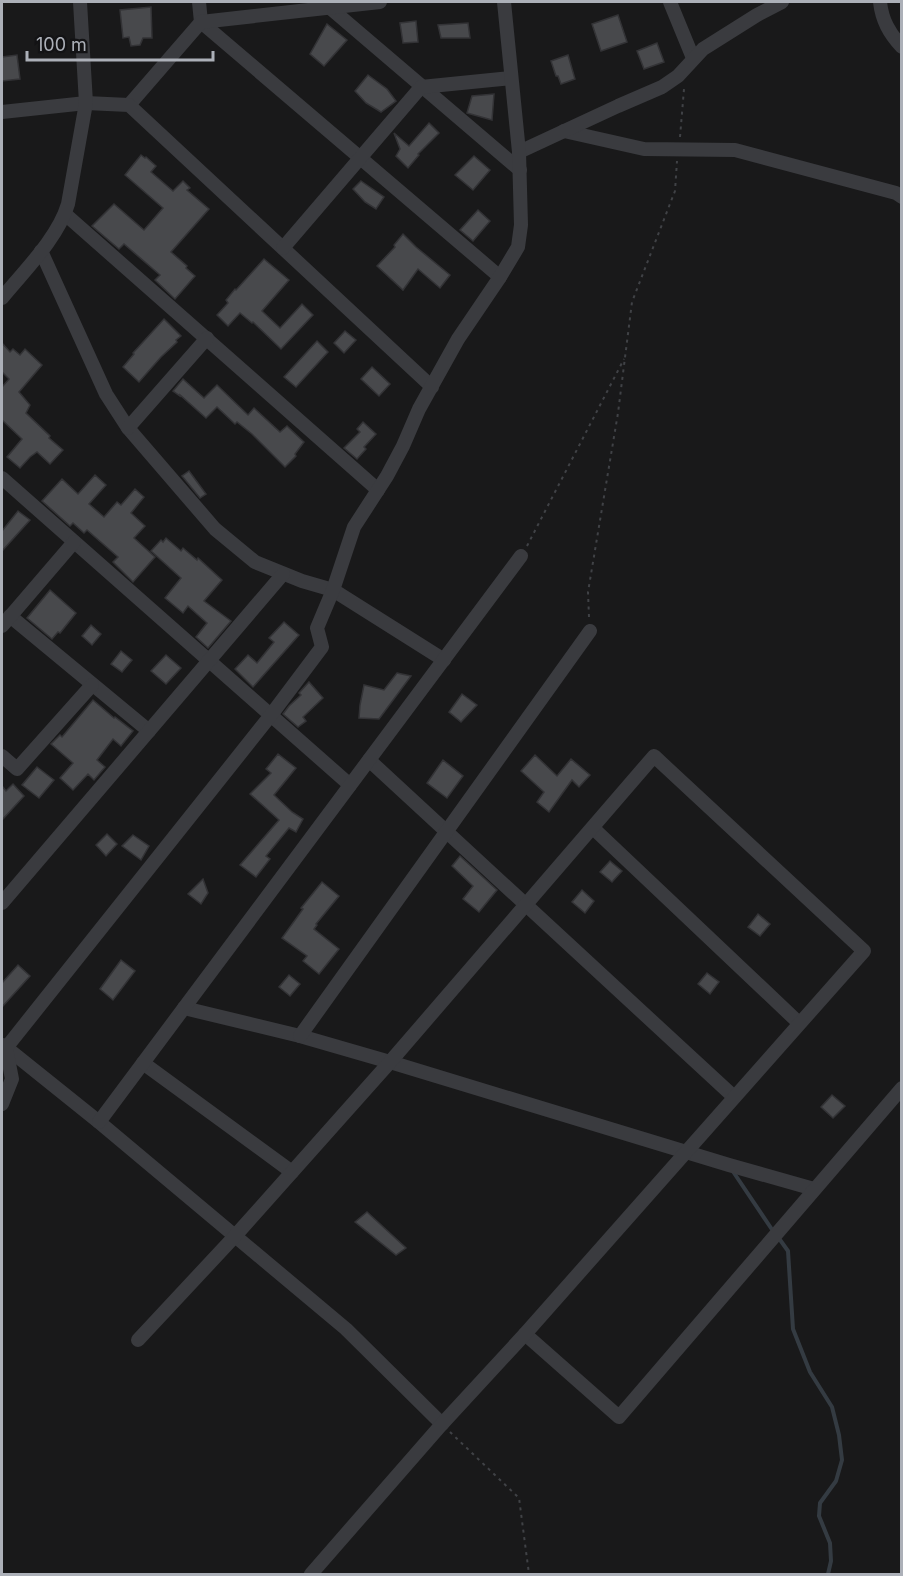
<svg xmlns="http://www.w3.org/2000/svg" width="903" height="1576" viewBox="0 0 903 1576" font-family="Inter,sans-serif">
<style>
.lines{fill:none;stroke-linecap:round;stroke-linejoin:round}
.stream{stroke:#343b42;stroke-width:4}
.building{fill:#48494c;stroke:#333336;stroke-width:1.5}
.path{stroke:#404246;stroke-width:2;stroke-dasharray:3 4.5;stroke-linecap:butt}
.minor{stroke:#3a3b3f;stroke-width:14}
</style>
<rect width="100%" height="100%" fill="#19191a"/>
<g class="lines">
<g class="stream">
<polyline points="732,1170 773,1231"/>
<polyline points="778,1237 788,1251 793,1329 810,1372 832,1407 839,1435 842,1460 836,1481 820,1503 819,1516 830,1543 831,1561 828,1574"/>
</g>
</g>
<g class="building">
<polygon points="151,7 152,38 143,38 140,45 131,46 129,37 123,38 120,10"/>
<polygon points="618,15 627,42 601,51 592,24"/>
<polygon points="416,21 418,42 403,43 400,23"/>
<polygon points="468,23 470,38 441,38 438,25"/>
<polygon points="327,24 347,40 324,66 310,54"/>
<polygon points="657,43 664,62 644,69 637,51"/>
<polygon points="17,55 20,79 2,81 2,57"/>
<polygon points="568,55 575,79 561,84 558,76 556,76 551,61"/>
<polygon points="368,75 387,89 396,101 381,112 366,103 355,91"/>
<polygon points="494,94 492,120 467,113 472,96"/>
<polygon points="429,123 439,133 418,154 419,155 408,168 396,156 400,149 394,133 409,146"/>
<polygon points="141,155 145,158 146,157 156,166 151,172 173,191 183,181 190,188 187,190 209,209 171,252 187,266 186,268 195,276 175,299 155,280 160,275 124,244 119,249 92,226 114,204 144,230 163,208 125,175"/>
<polygon points="474,156 490,170 473,190 455,175"/>
<polygon points="361,181 384,197 376,209 365,202 353,189"/>
<polygon points="478,210 490,221 473,241 460,230"/>
<polygon points="403,234 416,247 450,275 440,288 418,269 403,290 377,266 395,247 394,245"/>
<polygon points="264,259 289,280 262,311 280,328 302,304 313,315 281,349 253,322 252,323 240,313 228,326 217,315 228,303 226,300 235,289 236,290"/>
<polygon points="164,319 181,336 176,340 177,342 161,357 139,382 123,367 134,354 133,353"/>
<polygon points="345,331 356,340 344,353 334,343"/>
<polygon points="317,341 328,352 296,387 284,377"/>
<polygon points="2,343 10,352 13,349 20,355 25,349 42,365 19,392 30,405 26,413 50,436 49,438 63,450 50,464 37,452 30,457 20,468 7,457 22,439 2,420 2,387 9,379 2,372"/>
<polygon points="372,367 390,384 379,396 361,379"/>
<polygon points="183,379 204,398 217,385 248,415 254,408 280,432 287,426 304,442 295,454 296,456 285,467 252,434 237,422 235,424 217,407 206,418 180,395 180,396 173,391"/>
<polygon points="363,422 376,434 364,447 366,449 357,459 344,448 360,432 357,429"/>
<polygon points="189,471 206,494 200,498 182,476"/>
<polygon points="95,475 106,485 89,504 104,517 117,502 121,505 135,489 144,497 131,513 145,526 134,538 155,557 133,582 113,562 118,557 87,530 84,533 73,523 70,526 42,501 62,479 78,494"/>
<polygon points="18,511 30,520 2,551 2,531"/>
<polygon points="166,538 181,551 183,548 197,560 198,558 222,580 204,601 231,621 208,648 196,637 207,623 188,606 183,613 165,598 181,578 151,551 161,540 163,542"/>
<polygon points="50,590 76,613 60,633 58,632 52,639 27,618"/>
<polygon points="284,622 299,635 253,687 235,669 248,655 257,663 274,642 269,638"/>
<polygon points="91,625 101,634 92,645 82,636"/>
<polygon points="121,651 132,660 122,672 111,664"/>
<polygon points="166,655 181,668 166,684 151,671"/>
<polygon points="397,673 411,676 379,719 359,718 360,705 364,685 384,690"/>
<polygon points="309,682 323,698 303,717 306,721 298,727 283,714 289,706 301,695 299,693"/>
<polygon points="462,694 477,705 461,722 449,712"/>
<polygon points="93,700 114,718 115,717 133,731 121,746 113,739 97,760 105,767 94,780 88,774 73,790 60,778 73,763 51,744 60,735 62,737"/>
<polygon points="278,754 296,768 274,795 292,812 303,819 296,832 289,828 266,856 270,859 256,877 240,865 279,820 250,794 271,773 266,769"/>
<polygon points="535,755 557,776 571,759 590,775 579,787 572,780 549,812 537,802 544,792 521,771"/>
<polygon points="443,760 463,776 447,798 427,783"/>
<polygon points="37,767 54,780 39,798 22,785"/>
<polygon points="13,784 24,796 2,820 2,786 6,791"/>
<polygon points="107,834 117,844 106,856 96,845"/>
<polygon points="133,835 149,846 141,860 122,846"/>
<polygon points="460,856 497,890 479,912 463,899 473,886 452,866"/>
<polygon points="610,861 622,871 612,882 600,872"/>
<polygon points="203,879 208,893 201,904 188,894"/>
<polygon points="322,882 339,896 316,924 317,925 314,929 339,949 319,974 303,961 307,956 282,938 303,909 301,908"/>
<polygon points="582,890 594,901 585,913 572,902"/>
<polygon points="758,914 770,924 760,936 748,927"/>
<polygon points="121,960 135,971 113,1000 100,989"/>
<polygon points="18,965 30,976 2,1007 2,983"/>
<polygon points="707,973 719,982 710,994 698,984"/>
<polygon points="289,975 300,984 290,996 279,987"/>
<polygon points="832,1095 845,1106 833,1118 821,1107"/>
<polygon points="367,1212 406,1248 396,1255 355,1222"/>
</g>
<g class="lines">
<g class="path">
<polyline points="680,137 684,89"/>
<polyline points="527,546 624,359"/>
<polyline points="589,617 588,592 618,413 632,302 675,191 677,161"/>
<polyline points="450,1432 519,1498 529,1574"/>
</g>
<g class="minor">
<polyline points="199,2 201,22 500,277"/>
<polyline points="670,2 693,58"/>
<path d="M 880,2 C 882,20 889,33 902,47"/>
<polyline points="329,7 520,170"/>
<polyline points="129,105 201,22 380,2"/>
<polyline points="2,112 86,103 129,105 432,387"/>
<polyline points="564,131 644,149 735,150 896,193 902,197"/>
<polyline points="519,152 618,106 662,87 678,76 703,49 757,15 782,2"/>
<polyline points="65,214 378,490"/>
<polyline points="283,248 421,87 511,78"/>
<polyline points="41,251 106,394 128,428 215,529 255,562 302,581 333,590 444,660"/>
<path d="M 2,298 C 24,271 58,238 68,204 L 86,103 L 80,2"/>
<polyline points="128,428 207,338"/>
<polyline points="2,478 350,785"/>
<polyline points="10,616 149,731"/>
<polyline points="2,626 74,542"/>
<polyline points="2,756 17,769 92,685"/>
<polyline points="369,760 734,1097"/>
<polyline points="593,828 799,1023"/>
<polyline points="2,903 283,574"/>
<polyline points="184,1008 300,1036 390,1062 729,1165 814,1189"/>
<polyline points="300,1036 590,631"/>
<polyline points="3,1045 99,1122 346,1329 442,1424"/>
<polyline points="143,1063 292,1172"/>
<polyline points="2,1104 12,1079 6,1048 271,715 322,647 317,628 333,590 354,527 387,476 403,446 419,409 458,339 500,277 518,247 521,225 519,152 504,2"/>
<polyline points="99,1122 521,556"/>
<polyline points="525,1334 619,1417 902,1088"/>
<polyline points="138,1340 235,1236 390,1062 654,756 864,951 525,1334 442,1424 311,1574"/>
</g>
</g>
<rect width="903" height="1576" fill="none" stroke="#acb0b8" stroke-width="6"/>
<path d="M27 51v9h186v-9" fill="none" stroke="#acb0b8" stroke-width="3"/>
<text x="36" y="51" font-size="18" fill="#acb0b8" stroke="#131315" stroke-width="4.5" paint-order="stroke">100 m</text>
</svg>
